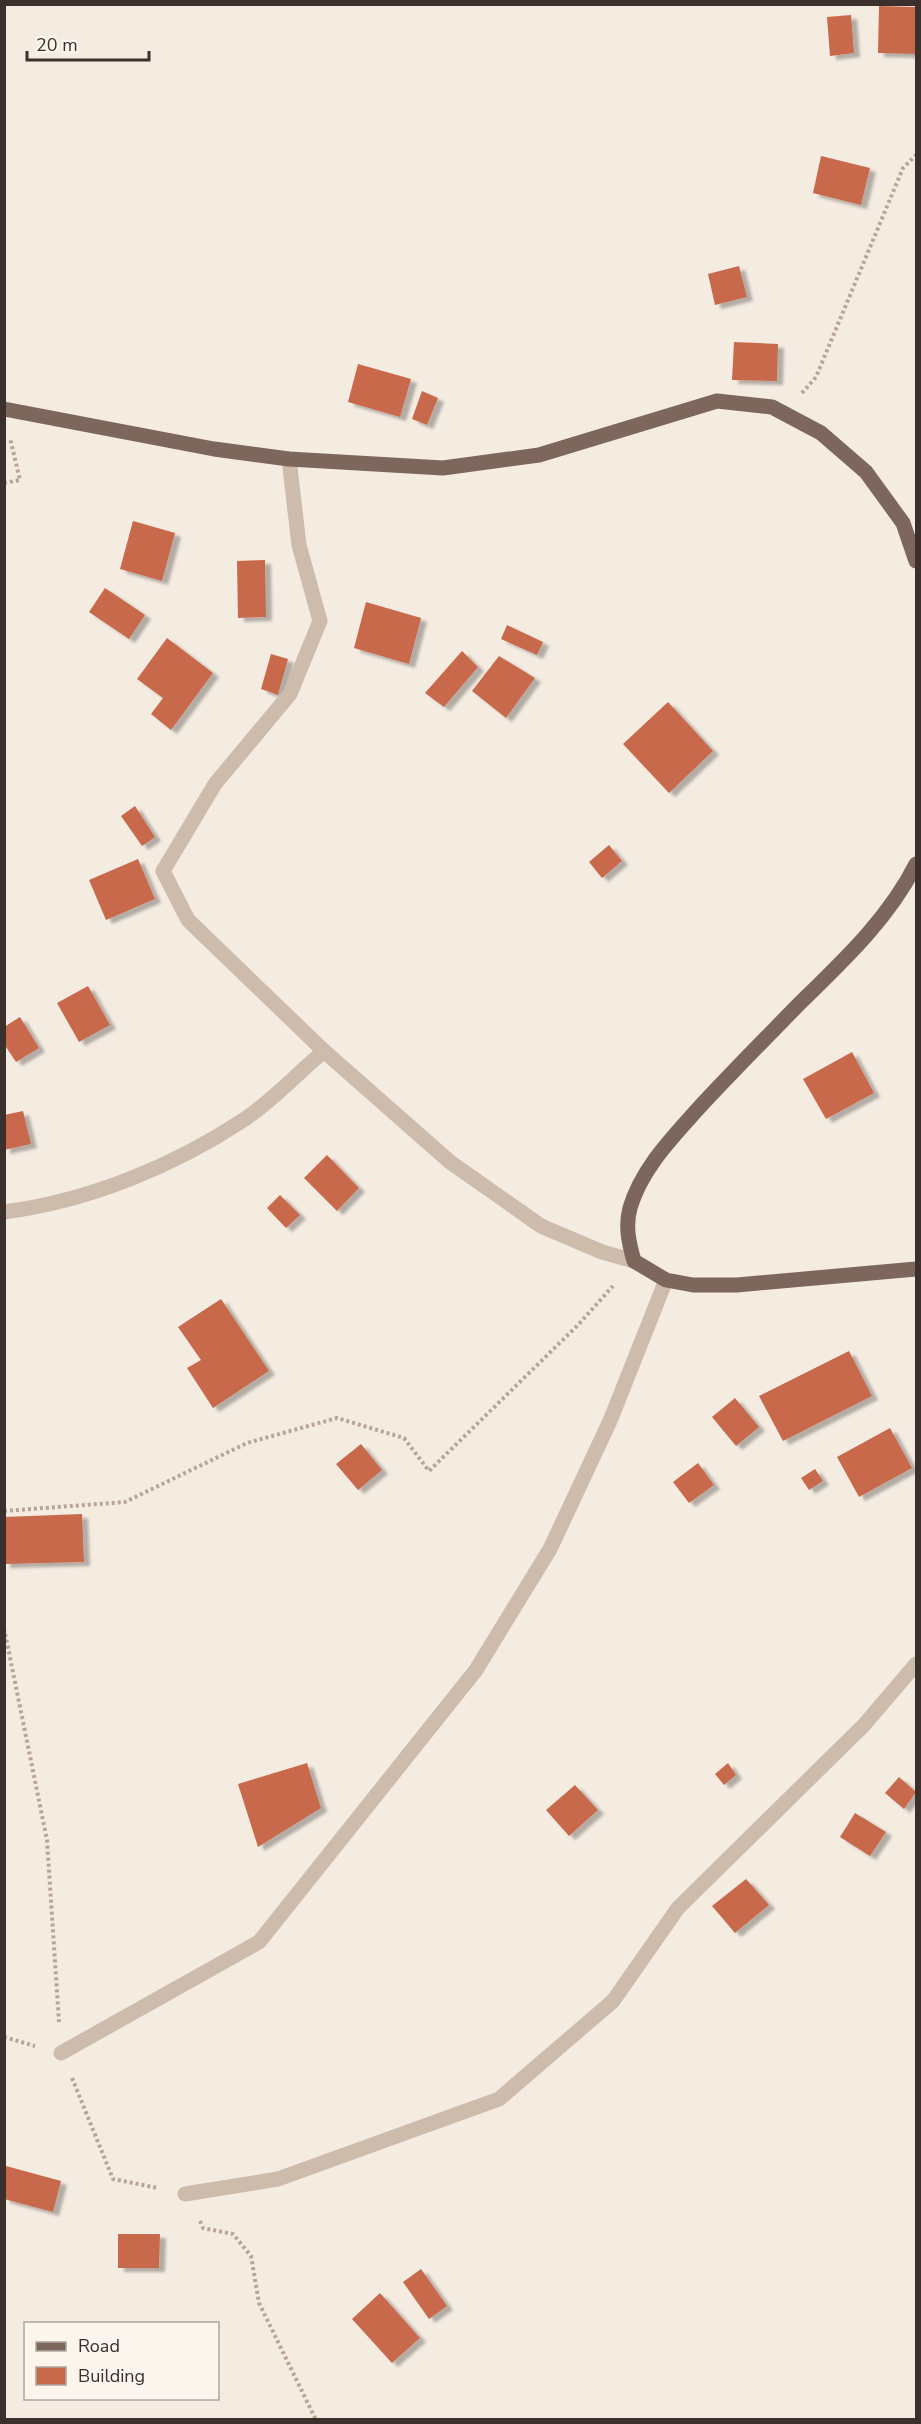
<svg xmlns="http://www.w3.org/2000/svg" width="921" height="2424" viewBox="0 0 921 2424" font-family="'Nunito Sans',sans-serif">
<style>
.building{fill:#c8694b;filter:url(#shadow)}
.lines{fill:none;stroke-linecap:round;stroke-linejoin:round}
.path{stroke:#b9a596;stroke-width:4;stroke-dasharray:3 3;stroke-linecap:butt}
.minor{stroke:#cdbbac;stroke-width:15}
.major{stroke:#7d675c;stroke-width:15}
</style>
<defs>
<filter id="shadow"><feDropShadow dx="6" dy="4" stdDeviation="1.5" flood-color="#0004"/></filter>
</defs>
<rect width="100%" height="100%" fill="#f4ebe1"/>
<g class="building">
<polygon points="879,6 916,7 916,54 878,53"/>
<polygon points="851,15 854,53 830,56 827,17"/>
<polygon points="821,156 870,168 861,205 813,193"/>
<polygon points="739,266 747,297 715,305 708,274"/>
<polygon points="734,342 778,344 777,381 732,380"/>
<polygon points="358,364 411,379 400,417 348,402"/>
<polygon points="422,391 438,398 427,425 412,419"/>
<polygon points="133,521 175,533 162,581 120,569"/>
<polygon points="265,560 266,617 238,618 237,561"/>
<polygon points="105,588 145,615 129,639 89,612"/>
<polygon points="366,602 421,618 409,664 354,648"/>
<polygon points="507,625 543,642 537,655 501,639"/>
<polygon points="167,638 213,673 171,730 151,714 163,698 137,679"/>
<polygon points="462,651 478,667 444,707 425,693"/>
<polygon points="271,654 288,659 278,695 261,689"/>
<polygon points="499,656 535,678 506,718 472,691"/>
<polygon points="668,702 713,751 669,793 623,744"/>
<polygon points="135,806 155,837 142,846 121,816"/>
<polygon points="609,845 622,861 602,878 589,862"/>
<polygon points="138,859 155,899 106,920 89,880"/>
<polygon points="88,986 110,1025 79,1042 57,1003"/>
<polygon points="20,1017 39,1048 16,1062 4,1044 4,1027"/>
<polygon points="852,1052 874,1093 826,1119 803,1079"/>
<polygon points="23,1111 31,1144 4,1150 4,1115"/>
<polygon points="327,1155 359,1188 337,1211 304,1178"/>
<polygon points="280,1195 300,1215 286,1228 267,1208"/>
<polygon points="221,1299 269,1371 213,1408 187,1368 201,1360 178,1327"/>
<polygon points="849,1351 872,1396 783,1441 759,1396"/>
<polygon points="735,1398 759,1427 736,1446 712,1417"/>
<polygon points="890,1428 912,1468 859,1497 837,1457"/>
<polygon points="361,1444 382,1470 358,1490 336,1464"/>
<polygon points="698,1463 714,1485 689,1503 673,1482"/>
<polygon points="815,1469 823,1481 809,1490 801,1478"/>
<polygon points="82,1514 84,1562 4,1564 4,1517"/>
<polygon points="307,1763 321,1808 258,1847 238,1784"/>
<polygon points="728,1763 736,1775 724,1785 715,1774"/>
<polygon points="899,1777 916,1792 904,1809 885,1793"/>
<polygon points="575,1785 598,1810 569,1836 546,1810"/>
<polygon points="855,1813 886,1832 870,1856 840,1837"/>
<polygon points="746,1879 769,1905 735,1933 712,1906"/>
<polygon points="6,2166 61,2181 53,2212 4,2199"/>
<polygon points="118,2234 160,2234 159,2268 118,2268"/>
<polygon points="421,2269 447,2306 429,2319 403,2282"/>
<polygon points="380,2293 420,2338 392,2363 352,2319"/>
</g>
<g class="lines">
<g class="path">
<polyline points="802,393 816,377 903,168 916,155"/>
<polyline points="4,483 20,480 10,438"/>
<polyline points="4,1511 125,1502 247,1443 337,1418 404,1438 429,1471 578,1325 613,1286"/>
<polyline points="4,1628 47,1840 59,2022"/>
<polyline points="4,2037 35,2046"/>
<polyline points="72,2078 113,2179 158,2188"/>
<polyline points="200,2221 203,2228 233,2234 251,2256 259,2303 316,2420"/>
</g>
<g class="minor">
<polyline points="289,459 299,545 320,621 290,694 215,784 163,871 188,920 324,1051 450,1162 541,1226 602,1252 634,1261"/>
<path d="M 4,1212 C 89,1201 174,1166 245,1119 C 273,1100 298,1073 324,1051"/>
<polyline points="61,2053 259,1942 476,1670 550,1549 610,1421 666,1280"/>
<polyline points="185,2194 278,2179 499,2099 613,2001 678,1908 864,1725 916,1664"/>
</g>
<g class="major">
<polyline points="4,409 214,449 289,459 443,468 539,455 717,401 772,407 821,433 866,472 903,523 916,561"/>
<path d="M 916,864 C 889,918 843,961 800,1003 C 765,1039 730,1074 696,1111 C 670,1140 641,1170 630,1208 C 625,1227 629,1243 634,1261 L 666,1280 L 693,1285 L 737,1285 L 916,1269"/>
</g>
</g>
<rect width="921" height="2424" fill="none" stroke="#3b302b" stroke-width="12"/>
<rect x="24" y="2322" width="195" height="78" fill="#fbf5ee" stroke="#aea6a0" stroke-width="1.5"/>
<rect x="36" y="2342" width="30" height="9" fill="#7d675c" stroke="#aea6a0" stroke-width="1.5"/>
<text x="78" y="2352" font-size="18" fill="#3b302b">Road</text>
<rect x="36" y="2367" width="30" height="18" fill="#c8694b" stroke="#aea6a0" stroke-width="1.5"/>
<text x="78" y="2382" font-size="18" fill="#3b302b">Building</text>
<path d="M27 51v9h122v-9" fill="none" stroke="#3b302b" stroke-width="3"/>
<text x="36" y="51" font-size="18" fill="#3b302b" stroke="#fbf5ee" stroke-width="4.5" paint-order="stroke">20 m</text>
</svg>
